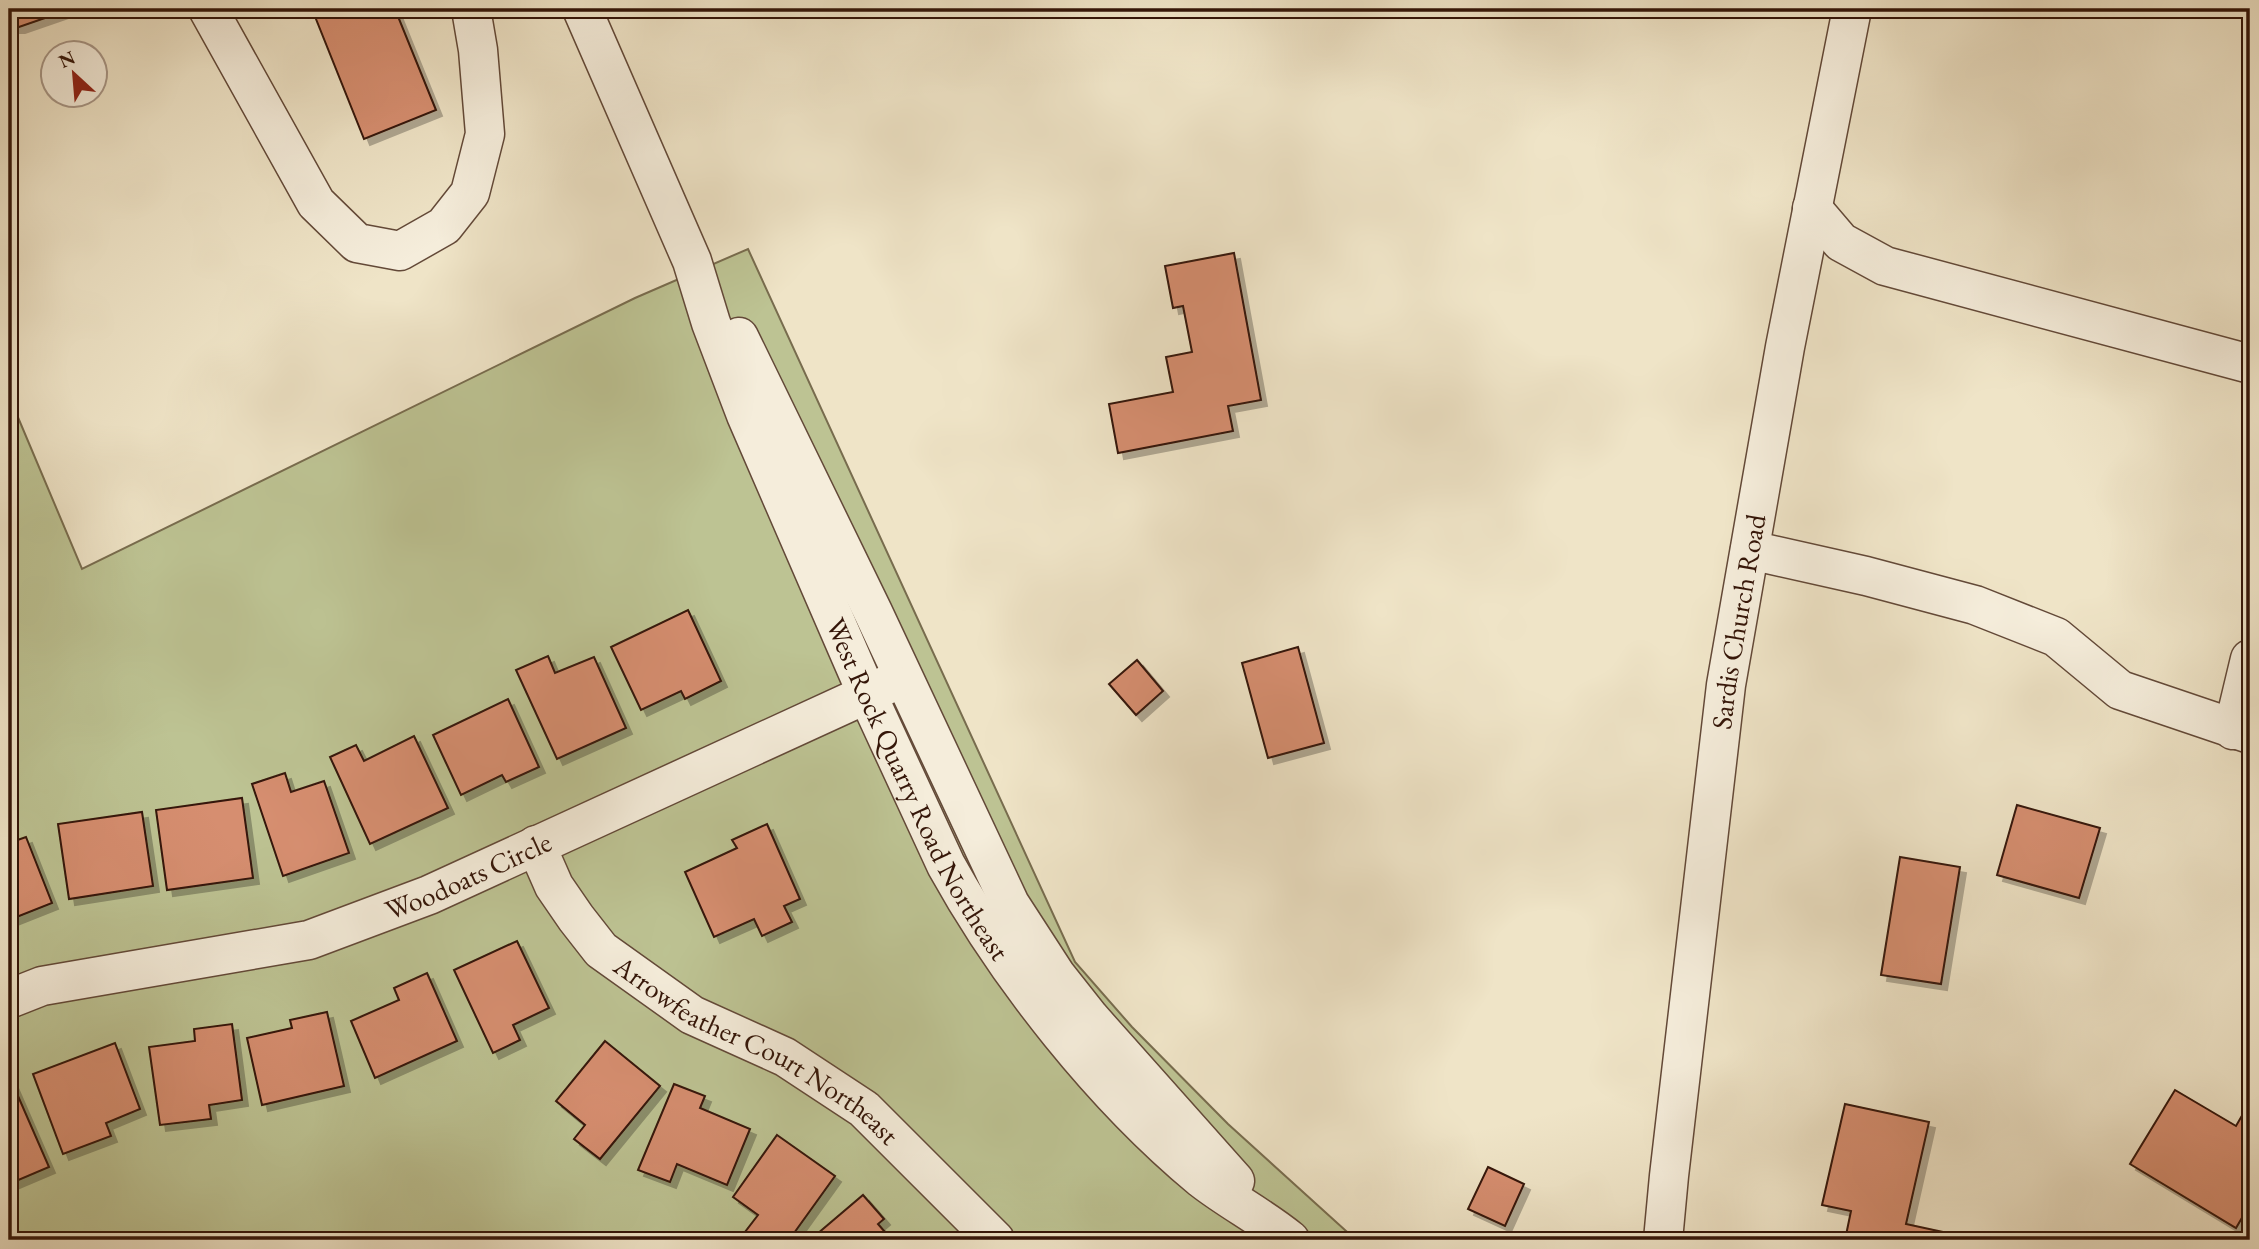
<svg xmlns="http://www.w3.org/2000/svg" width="2259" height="1249" viewBox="0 0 2259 1249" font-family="'EB Garamond',serif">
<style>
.green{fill:#bdc393;stroke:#786c4e;stroke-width:2}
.building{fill:#d68e70;stroke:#341508;stroke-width:2;filter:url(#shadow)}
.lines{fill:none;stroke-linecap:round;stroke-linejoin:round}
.minor-casing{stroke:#634938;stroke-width:41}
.minor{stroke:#f5eddb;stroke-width:38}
.labels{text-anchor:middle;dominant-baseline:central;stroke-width:5;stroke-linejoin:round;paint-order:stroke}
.street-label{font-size:28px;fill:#341508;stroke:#f5eddb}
</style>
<defs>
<filter id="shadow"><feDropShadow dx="6" dy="6" stdDeviation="0" flood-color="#0004"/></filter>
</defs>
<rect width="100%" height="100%" fill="#efe4c7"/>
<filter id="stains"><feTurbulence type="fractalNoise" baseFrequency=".00286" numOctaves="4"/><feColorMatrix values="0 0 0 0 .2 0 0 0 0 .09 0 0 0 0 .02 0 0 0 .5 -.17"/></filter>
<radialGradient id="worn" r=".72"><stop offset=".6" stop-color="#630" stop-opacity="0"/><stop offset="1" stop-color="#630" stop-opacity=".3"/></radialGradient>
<polygon class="green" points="748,249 1075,962 1132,1027 1228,1124 1356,1240 9,1240 9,396 82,569 635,298"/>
<g class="building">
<polygon points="9,9 71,9 19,27 9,27"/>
<polygon points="312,9 395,9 436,110 364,139"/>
<polygon points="1234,253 1261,400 1228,406 1233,431 1118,453 1109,404 1173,392 1166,357 1192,352 1183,306 1173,308 1165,266"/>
<polygon points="688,610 721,681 685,699 681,691 641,710 611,647"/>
<polygon points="1298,647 1324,743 1268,758 1242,663"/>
<polygon points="548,656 555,673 594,657 626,728 557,759 516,670"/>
<polygon points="1137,660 1163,691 1136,715 1109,684"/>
<polygon points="508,699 539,767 506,782 502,775 461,795 433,735"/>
<polygon points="414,736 448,808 370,844 330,757 356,745 364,761"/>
<polygon points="285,773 291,792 324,781 349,853 283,876 252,784"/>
<polygon points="242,798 253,878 167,890 156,810"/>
<polygon points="2017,805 2100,828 2079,898 1997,875"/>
<polygon points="142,812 153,886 69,899 58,824"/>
<polygon points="767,824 800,899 784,906 792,922 762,936 754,919 714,937 685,872 737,848 732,840"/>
<polygon points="26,837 52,903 9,920 9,843"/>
<polygon points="1900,857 1960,867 1941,984 1881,975"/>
<polygon points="517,941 549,1008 513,1025 520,1040 493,1053 454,970"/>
<polygon points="427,973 457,1041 375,1078 351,1021 399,1000 394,988"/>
<polygon points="327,1012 344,1086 262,1105 247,1038 292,1028 290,1020"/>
<polygon points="232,1024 242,1100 209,1105 211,1119 160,1125 149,1047 195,1041 194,1029"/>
<polygon points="605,1041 660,1086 600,1159 574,1139 585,1125 556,1101"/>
<polygon points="115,1043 140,1109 106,1123 111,1136 63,1154 33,1074"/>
<polygon points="11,1080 49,1167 9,1184 9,1081"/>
<polygon points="674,1084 705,1096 700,1108 750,1129 727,1185 677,1164 670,1182 638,1170"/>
<polygon points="2175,1090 2236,1126 2247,1107 2250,1109 2250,1204 2236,1228 2130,1164"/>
<polygon points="1845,1104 1929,1122 1906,1224 1980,1240 1845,1240 1851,1211 1822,1205"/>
<polygon points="777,1135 835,1176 789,1240 757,1240 745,1232 758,1215 733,1197"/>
<polygon points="1488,1167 1524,1184 1505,1226 1468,1209"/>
<polygon points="863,1195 884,1219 878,1224 892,1240 810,1240"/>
</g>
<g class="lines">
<defs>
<g id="minor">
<polyline points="208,9 316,203 357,243 400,251 444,226 470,193 485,134 478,50 471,9"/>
<path id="s1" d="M 582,9 L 692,261 L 711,323 L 746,415 L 867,694 L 946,865 C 1008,977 1103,1097 1202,1179 C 1230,1201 1262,1217 1290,1240"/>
<polyline points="1812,208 1841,242 1885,266 2250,364"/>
<polyline points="739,337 873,612 1010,904 1056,975 1090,1018 1235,1181"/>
<polyline points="1750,550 1866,576 1975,605 2056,637 2120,690 2250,734"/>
<polyline points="2233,730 2250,659"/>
<path id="s2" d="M 536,845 L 554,886 L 576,918 L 601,950 L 692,1015 L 785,1057 L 864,1109 L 995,1240"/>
<path id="s3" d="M 9,999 L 42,986 L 309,940 L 429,895 L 891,683"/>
<path id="s4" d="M 1663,1240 L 1669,1176 L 1726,685 L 1785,347 L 1852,9"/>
</g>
</defs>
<use href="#minor" class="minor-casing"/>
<use href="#minor" class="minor"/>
</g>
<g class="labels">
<g class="street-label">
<text stroke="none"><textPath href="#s4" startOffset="623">Sardis Church Road</textPath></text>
<text stroke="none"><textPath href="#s1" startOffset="850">West Rock Quarry Road Northeast</textPath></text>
<text stroke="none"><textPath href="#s3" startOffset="478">Woodoats Circle</textPath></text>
<text stroke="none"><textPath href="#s2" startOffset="310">Arrowfeather Court Northeast</textPath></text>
</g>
</g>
<rect width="2259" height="1249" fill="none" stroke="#efe4c7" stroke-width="35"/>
<rect x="10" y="10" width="2238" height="1228" fill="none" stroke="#341508" stroke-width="3.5"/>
<rect x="18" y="18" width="2224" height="1214" fill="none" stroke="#341508" stroke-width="2"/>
<g transform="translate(74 74) rotate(334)"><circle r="33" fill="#f5eddb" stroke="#a89787" stroke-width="2"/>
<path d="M0-5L12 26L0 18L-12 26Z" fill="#8f2418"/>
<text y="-10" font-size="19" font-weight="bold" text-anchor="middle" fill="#341508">N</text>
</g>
<rect width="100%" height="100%" filter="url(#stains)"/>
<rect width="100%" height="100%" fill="url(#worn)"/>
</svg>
